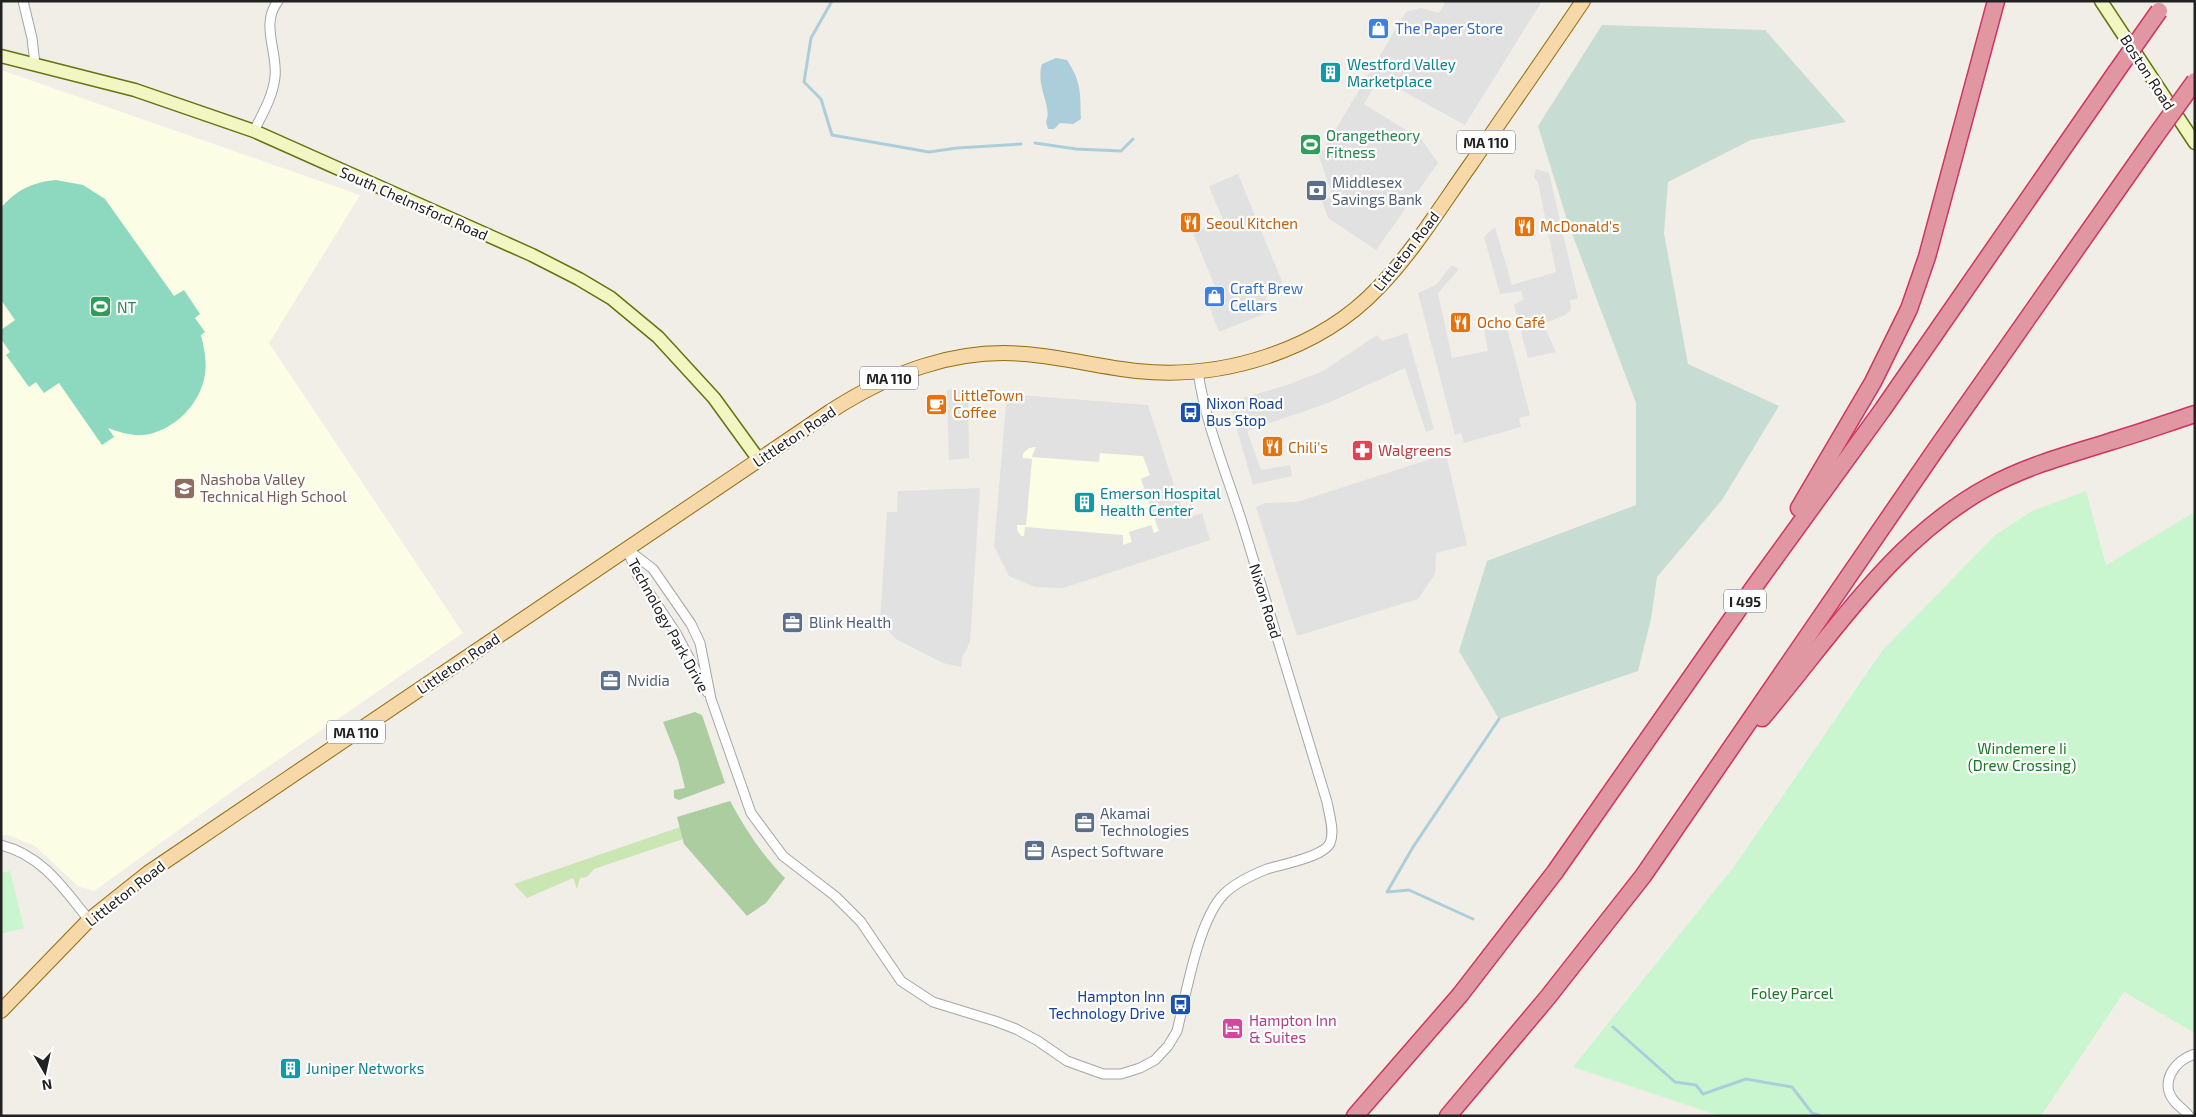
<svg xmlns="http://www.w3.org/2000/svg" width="2196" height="1117" viewBox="0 0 2196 1117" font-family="'Exo 2',sans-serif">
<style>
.education{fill:#fcfde5}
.grass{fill:#cae6b3}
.forest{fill:#abcda0}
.wetland{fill:#c7ddd4}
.park{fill:#caf6cf}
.pitch{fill:#8dd9bf}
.parking{fill:#e1e1e1;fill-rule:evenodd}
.water{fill:#accedb}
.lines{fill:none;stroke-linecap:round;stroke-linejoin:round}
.stream{stroke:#accedb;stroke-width:3}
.street-casing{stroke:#a5a5a5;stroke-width:11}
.secondary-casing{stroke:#63730d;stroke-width:15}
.primary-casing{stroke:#936c0b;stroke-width:16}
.highway-casing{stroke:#cf3563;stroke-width:19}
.street{stroke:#fff;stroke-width:9}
.secondary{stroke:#f1f6c2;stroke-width:12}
.primary{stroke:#f6d8a9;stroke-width:14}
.highway{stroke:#e197a1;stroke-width:16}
.highway-bridge-casing{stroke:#cf3563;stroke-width:19;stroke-linecap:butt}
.highway-bridge{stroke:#e197a1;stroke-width:16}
.labels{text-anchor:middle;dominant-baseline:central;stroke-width:4.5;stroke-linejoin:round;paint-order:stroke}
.shield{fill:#fff;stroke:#646464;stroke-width:1}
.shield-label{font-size:14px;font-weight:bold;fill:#212121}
.shop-label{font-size:15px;fill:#366cbe;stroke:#fff;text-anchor:start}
.culture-label{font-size:15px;fill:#0d838f;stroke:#fff;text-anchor:start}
.street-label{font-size:15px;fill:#212121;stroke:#fff}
.leisure-label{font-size:15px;fill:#27864d;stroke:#fff;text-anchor:start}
.service-label{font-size:15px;fill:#4e5e75;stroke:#fff;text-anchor:start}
.food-label{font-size:15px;fill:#c56008;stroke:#fff;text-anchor:start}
.transit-label{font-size:15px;fill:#164399;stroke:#fff;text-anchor:start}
.health-label{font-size:15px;fill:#be3a42;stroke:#fff;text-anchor:start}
.education-label{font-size:15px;fill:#785e54;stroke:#fff;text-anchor:start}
.park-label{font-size:15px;fill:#147a21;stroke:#fff}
.hotel-label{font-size:15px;fill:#b23c85;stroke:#fff;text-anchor:start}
</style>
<rect width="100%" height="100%" fill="#f1eee8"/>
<g class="education">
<polygon points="1,70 360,195 269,343 463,633 237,788 94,891 78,886 35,846 8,835 1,836"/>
<polygon points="1036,446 1032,456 1099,461 1099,453 1143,456 1150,475 1141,479 1159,531 1154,533 1151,525 1129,533 1132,542 1122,545 1123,536 1025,527 1024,537 1021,536 1017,530 1017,525 1026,525 1032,459 1023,458 1023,453 1029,448"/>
</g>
<polygon class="grass" points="680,827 683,839 594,869 587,877 580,878 577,889 573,878 527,898 514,884"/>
<g class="forest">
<polygon points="695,712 702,715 725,783 679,800 674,798 674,790 685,788 678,760 663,722"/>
<path d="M 730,801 C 746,830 762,855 785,878 L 766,903 L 747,916 L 684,844 L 677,817 Z"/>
</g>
<polygon class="wetland" points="1602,25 1765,30 1846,122 1751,140 1668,182 1664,233 1688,364 1779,406 1722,500 1657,577 1651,619 1638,671 1499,719 1459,651 1487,561 1636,505 1636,403 1568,223 1538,126"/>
<g class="park">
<polygon points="2086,491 2106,565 2195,512 2195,1033 2124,992 2041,1116 1720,1116 1573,1067 1736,864 1882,651 1995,535 2032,511"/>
<polygon points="10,871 24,928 1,934 1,873"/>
</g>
<path class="pitch" d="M 56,180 L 83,185 L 105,199 L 174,296 L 184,290 L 200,314 L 195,318 L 205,332 L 201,335 C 204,348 207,361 205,374 C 201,404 173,432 143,435 C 131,436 119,432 108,428 L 114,437 L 102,445 L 59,383 L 44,393 L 36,382 L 29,387 L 6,355 L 10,352 L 1,339 L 1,330 L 15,320 L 1,300 L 1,208 C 16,190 33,182 56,180 Z"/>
<g class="parking">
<polygon points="1446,1 1542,1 1465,125 1379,78 1364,104 1422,140 1438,163 1376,250 1328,218 1322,201 1333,196 1319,157 1406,12 1421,8 1439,13"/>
<polygon points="1536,169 1549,173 1578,299 1570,300 1571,310 1565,315 1543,324 1556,352 1528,358 1514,305 1523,300 1522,291 1500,294 1484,237 1495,227 1512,285 1556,272 1538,182 1534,178"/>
<polygon points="1238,174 1285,289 1266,297 1271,311 1219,332 1209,306 1221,301 1193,233 1223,220 1209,186"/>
<polygon points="1452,265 1459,269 1438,293 1452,358 1488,351 1483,324 1505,320 1530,415 1519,418 1521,427 1464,443 1461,433 1455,435 1418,293 1436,285"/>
<polygon points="1407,333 1434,429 1426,432 1405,368 1328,403 1247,431 1261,470 1290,465 1292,476 1253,485 1229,402 1287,385 1323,371 1377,335 1382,341"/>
<polygon points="968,388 969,458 949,460 947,390"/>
<path d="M 1007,394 L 1148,405 L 1185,519 L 1202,513 L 1210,540 L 1063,588 L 1035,587 L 1009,576 L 994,546 ZM 1036,447 L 1032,457 L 1099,462 L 1100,453 L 1143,456 L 1150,475 L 1141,479 L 1159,531 L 1154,533 L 1151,525 L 1129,532 L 1132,542 L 1123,545 L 1123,535 L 1025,527 L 1024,536 L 1021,536 L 1017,530 L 1017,525 L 1026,525 L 1032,459 L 1023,458 L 1023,453 L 1029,448 Z"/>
<polygon points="1446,454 1467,545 1436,553 1435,574 1418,599 1297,636 1256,507 1265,503 1297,502"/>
<polygon points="980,488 970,642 962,658 961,667 943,663 896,639 880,622 887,512 897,512 898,491"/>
</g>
<path class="water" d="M 1056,58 L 1067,60 C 1082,83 1080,93 1081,119 L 1073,124 L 1060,123 L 1054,129 L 1048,129 L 1046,122 C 1053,107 1035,86 1042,64 Z"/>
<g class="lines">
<g class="stream">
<polyline points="832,1 811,38 804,82 821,99 832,135 929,152 957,148 1021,144"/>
<polyline points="1035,143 1076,149 1121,151 1133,139"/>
<polyline points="1473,919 1409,890 1387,892 1413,847 1499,719"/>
<polyline points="1613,1027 1675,1082 1696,1085 1703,1094 1746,1079 1792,1087 1812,1113 1821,1116"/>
</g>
<defs>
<g id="street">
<polyline points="23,1 32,38 35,64"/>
<path d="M 254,131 C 263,113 273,96 275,77 C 278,52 260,24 278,1"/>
<path d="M 627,549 L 653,569 L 691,624 L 700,643 L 711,699 L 751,813 L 783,856 L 835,896 L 861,922 L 901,981 L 933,1002 L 995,1021 L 1016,1029 L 1038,1041 L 1067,1061 L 1103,1074 L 1121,1074 L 1140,1068 L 1155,1060 L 1168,1046 L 1177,1031 C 1186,995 1198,920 1224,894 C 1235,883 1252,875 1267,869 C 1280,865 1324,857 1330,843 C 1335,832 1329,814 1327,802 C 1299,712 1273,622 1245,532 C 1229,479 1206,427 1198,372"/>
<polyline points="627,549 638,576 676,633 707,692"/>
<path d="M 1,845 C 42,855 64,889 89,920"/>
<path d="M 2189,1116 C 2185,1110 2179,1107 2175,1102 C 2158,1083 2175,1060 2195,1054"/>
</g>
<g id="secondary">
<polyline points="2101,1 2195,143"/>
<polyline points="1,56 135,90 254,131 532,255 579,279 611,298 658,337 714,398 759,460"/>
</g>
<path id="primary" d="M 1,1011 L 89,920 L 148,873 L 831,411 C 890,373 954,348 1025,354 C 1063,357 1099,367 1137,371 C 1222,380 1318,351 1378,288 C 1414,251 1441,206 1471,164 C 1508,110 1546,56 1583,1"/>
<g id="highway">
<polyline points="1799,508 1873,382 1909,309 1927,257 1996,1"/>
<path d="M 1762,718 C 1831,637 1892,539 1988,487 C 2028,465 2069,455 2112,441 C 2140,433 2167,423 2195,414"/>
<polyline points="1355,1116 1460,995 1555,872 1754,587 1883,409 2116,72"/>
<polyline points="1448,1116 1548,997 1643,876 1936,449 2154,138"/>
</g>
</defs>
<use href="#street" class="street-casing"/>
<use href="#secondary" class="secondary-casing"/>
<use href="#primary" class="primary-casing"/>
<use href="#highway" class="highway-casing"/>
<use href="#street" class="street"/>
<use href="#secondary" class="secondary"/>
<use href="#primary" class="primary"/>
<use href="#highway" class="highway"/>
<defs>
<g id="highway-bridge">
<polyline points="2116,72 2159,11"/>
<polyline points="2154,138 2195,81"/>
</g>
</defs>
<use href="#highway-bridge" class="highway-bridge-casing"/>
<use href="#highway-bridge" class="highway-bridge"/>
</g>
<defs>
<symbol id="shop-square" viewBox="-11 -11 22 22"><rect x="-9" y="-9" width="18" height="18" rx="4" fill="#3f7fe0" stroke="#fff"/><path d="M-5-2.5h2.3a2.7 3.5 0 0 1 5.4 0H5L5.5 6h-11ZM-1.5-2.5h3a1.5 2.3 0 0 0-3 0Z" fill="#fff"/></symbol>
<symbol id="building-square" viewBox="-11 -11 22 22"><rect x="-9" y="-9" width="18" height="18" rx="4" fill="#0f9aa8" stroke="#fff"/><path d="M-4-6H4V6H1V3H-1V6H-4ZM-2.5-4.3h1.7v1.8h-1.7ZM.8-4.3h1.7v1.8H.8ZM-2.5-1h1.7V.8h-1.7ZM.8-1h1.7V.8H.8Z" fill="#fff"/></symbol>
<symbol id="stadium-square" viewBox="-11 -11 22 22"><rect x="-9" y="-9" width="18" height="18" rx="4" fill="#2e9e5b" stroke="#fff"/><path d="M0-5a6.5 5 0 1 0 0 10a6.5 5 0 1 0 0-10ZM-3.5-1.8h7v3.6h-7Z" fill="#fff"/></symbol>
<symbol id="bank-square" viewBox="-11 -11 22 22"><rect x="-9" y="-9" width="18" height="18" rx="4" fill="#5c6f8a" stroke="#fff"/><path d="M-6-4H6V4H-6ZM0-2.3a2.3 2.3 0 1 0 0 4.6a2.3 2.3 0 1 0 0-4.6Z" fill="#fff"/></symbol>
<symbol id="restaurant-square" viewBox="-11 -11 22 22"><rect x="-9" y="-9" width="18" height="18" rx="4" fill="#e8710a" stroke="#fff"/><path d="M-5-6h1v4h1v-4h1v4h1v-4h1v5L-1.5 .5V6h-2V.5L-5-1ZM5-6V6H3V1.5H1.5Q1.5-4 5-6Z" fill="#fff"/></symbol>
<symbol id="cafe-square" viewBox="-11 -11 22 22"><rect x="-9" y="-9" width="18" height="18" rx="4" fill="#e8710a" stroke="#fff"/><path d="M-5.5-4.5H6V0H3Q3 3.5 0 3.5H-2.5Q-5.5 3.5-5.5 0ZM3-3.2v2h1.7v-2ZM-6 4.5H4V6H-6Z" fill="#fff"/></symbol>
<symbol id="bus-square" viewBox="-11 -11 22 22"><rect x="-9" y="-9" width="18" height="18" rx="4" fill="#1a4fb4" stroke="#fff"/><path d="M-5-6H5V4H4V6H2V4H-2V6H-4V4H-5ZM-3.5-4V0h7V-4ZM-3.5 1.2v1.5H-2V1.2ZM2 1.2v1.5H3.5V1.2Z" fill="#fff"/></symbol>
<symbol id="pharmacy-square" viewBox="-11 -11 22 22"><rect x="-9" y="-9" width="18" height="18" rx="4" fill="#e0444e" stroke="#fff"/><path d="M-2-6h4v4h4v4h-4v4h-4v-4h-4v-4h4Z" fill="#fff"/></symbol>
<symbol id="school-square" viewBox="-11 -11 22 22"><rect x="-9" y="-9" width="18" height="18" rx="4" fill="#8d6e63" stroke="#fff"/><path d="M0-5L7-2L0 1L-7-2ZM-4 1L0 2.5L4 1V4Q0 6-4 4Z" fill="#fff"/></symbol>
<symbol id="office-square" viewBox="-11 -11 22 22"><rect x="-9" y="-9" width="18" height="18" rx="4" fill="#5c6f8a" stroke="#fff"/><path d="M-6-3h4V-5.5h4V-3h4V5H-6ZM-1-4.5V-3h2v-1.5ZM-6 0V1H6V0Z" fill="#fff"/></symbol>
<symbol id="hotel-square" viewBox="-11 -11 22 22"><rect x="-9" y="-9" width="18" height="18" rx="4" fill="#d1479c" stroke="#fff"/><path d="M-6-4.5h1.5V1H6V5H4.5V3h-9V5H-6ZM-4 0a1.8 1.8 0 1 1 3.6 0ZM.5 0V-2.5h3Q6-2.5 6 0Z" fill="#fff"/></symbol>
</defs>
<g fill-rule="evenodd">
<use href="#shop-square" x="1366" y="16" width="25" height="25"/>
<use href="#building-square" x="1318" y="60" width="25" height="25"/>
<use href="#stadium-square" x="1298" y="132" width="25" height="25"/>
<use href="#bank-square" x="1304" y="178" width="25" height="25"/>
<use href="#restaurant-square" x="1178" y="210" width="25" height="25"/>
<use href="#restaurant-square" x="1512" y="214" width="25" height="25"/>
<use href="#shop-square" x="1202" y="284" width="25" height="25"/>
<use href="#stadium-square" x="88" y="294" width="25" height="25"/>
<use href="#restaurant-square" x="1448" y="310" width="25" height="25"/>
<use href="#cafe-square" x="924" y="392" width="25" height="25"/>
<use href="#bus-square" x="1178" y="400" width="25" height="25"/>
<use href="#restaurant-square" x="1260" y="434" width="25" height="25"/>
<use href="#pharmacy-square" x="1350" y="438" width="25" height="25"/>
<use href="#school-square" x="172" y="476" width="25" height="25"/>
<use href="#building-square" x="1072" y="490" width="25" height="25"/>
<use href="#office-square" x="780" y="610" width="25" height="25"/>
<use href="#office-square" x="598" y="668" width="25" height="25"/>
<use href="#office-square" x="1072" y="810" width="25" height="25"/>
<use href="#office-square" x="1022" y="838" width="25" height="25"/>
<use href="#bus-square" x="1168" y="992" width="25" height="25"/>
<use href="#hotel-square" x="1220" y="1016" width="25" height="25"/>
<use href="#building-square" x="278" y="1056" width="25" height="25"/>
</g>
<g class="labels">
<g class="shield">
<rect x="1457" y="130.5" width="58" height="23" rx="4"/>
<rect x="860" y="366.5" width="58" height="23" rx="4"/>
<rect x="1724" y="589.5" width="42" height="23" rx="4"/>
<rect x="327" y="720.5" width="58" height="23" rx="4"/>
</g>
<g class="shield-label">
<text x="1486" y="142">MA 110</text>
<text x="889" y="378">MA 110</text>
<text x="1745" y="601">I 495</text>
<text x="356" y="732">MA 110</text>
</g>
<g class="shop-label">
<text x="1395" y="28">The Paper Store</text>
<text x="1230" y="288">Craft Brew<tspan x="1230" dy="17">Cellars</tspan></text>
</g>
<g class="culture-label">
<text x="1347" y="64">Westford Valley<tspan x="1347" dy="17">Marketplace</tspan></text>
<text x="1100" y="493">Emerson Hospital<tspan x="1100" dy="17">Health Center</tspan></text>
<text x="306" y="1068">Juniper Networks</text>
</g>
<g class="street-label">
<text transform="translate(2148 72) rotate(57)">Boston Road</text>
<text transform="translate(414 203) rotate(24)">South Chelmsford Road</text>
<text transform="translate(1406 251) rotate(-52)">Littleton Road</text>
<text transform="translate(794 436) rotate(-34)">Littleton Road</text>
<text transform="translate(1266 601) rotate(73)">Nixon Road</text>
<text transform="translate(669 625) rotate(61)">Technology Park Drive</text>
<text transform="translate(458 663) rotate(-34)">Littleton Road</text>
<text transform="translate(125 893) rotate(-38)">Littleton Road</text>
</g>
<g class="leisure-label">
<text x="1326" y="135">Orangetheory<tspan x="1326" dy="17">Fitness</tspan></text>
<text x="117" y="307">NT</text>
</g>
<g class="service-label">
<text x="1332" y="182">Middlesex<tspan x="1332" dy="17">Savings Bank</tspan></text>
<text x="809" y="622">Blink Health</text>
<text x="627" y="680">Nvidia</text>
<text x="1100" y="813">Akamai<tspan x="1100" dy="17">Technologies</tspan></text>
<text x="1051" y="851">Aspect Software</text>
</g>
<g class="food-label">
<text x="1206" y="223">Seoul Kitchen</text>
<text x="1540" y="226">McDonald's</text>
<text x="1477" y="322">Ocho Café</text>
<text x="953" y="395">LittleTown<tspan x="953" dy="17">Coffee</tspan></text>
<text x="1288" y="447">Chili's</text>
</g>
<g class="transit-label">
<text x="1206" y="403">Nixon Road<tspan x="1206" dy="17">Bus Stop</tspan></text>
<text x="1165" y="996" text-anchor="end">Hampton Inn<tspan x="1165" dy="17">Technology Drive</tspan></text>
</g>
<g class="health-label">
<text x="1378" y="450">Walgreens</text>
</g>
<g class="education-label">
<text x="200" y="479">Nashoba Valley<tspan x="200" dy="17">Technical High School</tspan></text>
</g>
<g class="park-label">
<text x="2022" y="748">Windemere Ii<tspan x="2022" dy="17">(Drew Crossing)</tspan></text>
<text x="1792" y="993">Foley Parcel</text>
</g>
<g class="hotel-label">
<text x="1249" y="1020">Hampton Inn<tspan x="1249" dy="17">&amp; Suites</tspan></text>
</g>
</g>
<rect width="2196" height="1117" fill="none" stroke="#212121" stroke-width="5"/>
<g transform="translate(45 1072) rotate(171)" stroke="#ffffff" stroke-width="4" paint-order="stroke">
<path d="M0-4L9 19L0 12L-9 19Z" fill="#212121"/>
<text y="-8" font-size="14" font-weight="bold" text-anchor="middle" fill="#212121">N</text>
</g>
</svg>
